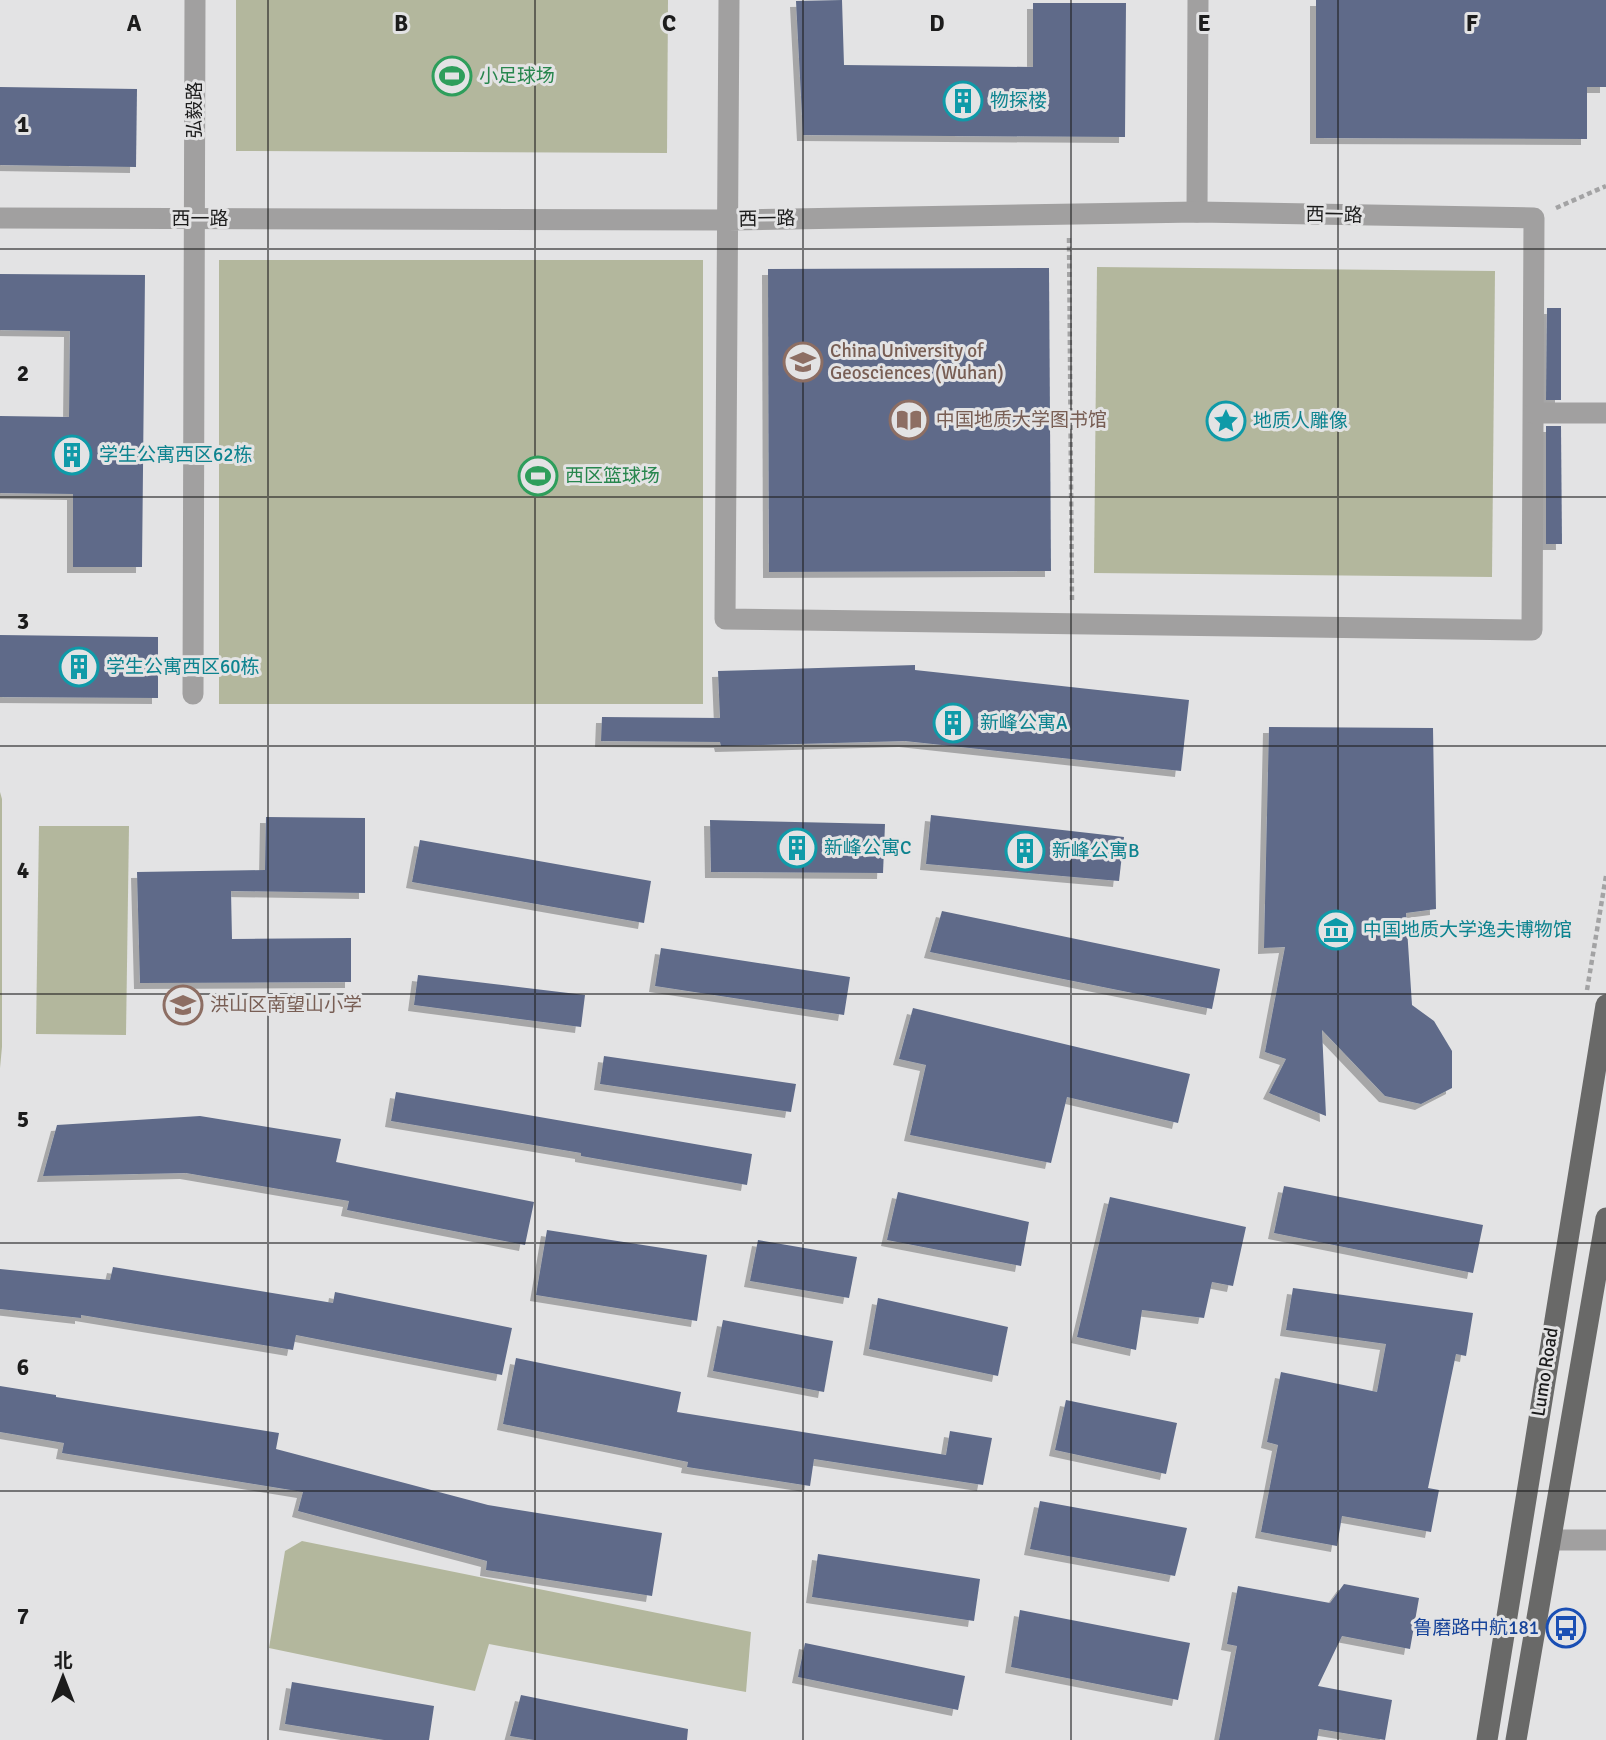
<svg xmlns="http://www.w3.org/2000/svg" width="1606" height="1740" viewBox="0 0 1606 1740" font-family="Signika,'Noto Sans SC',sans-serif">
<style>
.green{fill:#b3b79d}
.building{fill:#5f6b89;filter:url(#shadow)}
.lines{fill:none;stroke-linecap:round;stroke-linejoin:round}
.path{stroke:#a3a3a4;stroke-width:4.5;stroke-dasharray:5 3.5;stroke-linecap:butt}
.minor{stroke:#a1a0a0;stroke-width:21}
.major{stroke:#696968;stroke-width:21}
.grid{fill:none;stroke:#1c1c1c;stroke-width:2;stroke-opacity:0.55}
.labels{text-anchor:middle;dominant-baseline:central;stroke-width:6;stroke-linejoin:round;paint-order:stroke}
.leisure-label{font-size:19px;fill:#27864d;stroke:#e3e3e4;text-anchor:start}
.culture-label{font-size:19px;fill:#0d838f;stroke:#e3e3e4;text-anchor:start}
.street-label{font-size:19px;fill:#1c1c1c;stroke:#e3e3e4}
.education-label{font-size:19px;fill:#785e54;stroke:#e3e3e4;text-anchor:start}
.transit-label{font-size:19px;fill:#164399;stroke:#e3e3e4;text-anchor:end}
.grid-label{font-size:23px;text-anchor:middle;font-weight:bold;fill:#1c1c1c;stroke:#e3e3e4;stroke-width:6;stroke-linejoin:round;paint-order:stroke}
</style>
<defs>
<filter id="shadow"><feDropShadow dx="-6" dy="6" stdDeviation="0" flood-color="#0004"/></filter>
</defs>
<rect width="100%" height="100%" fill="#e3e3e4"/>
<g class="green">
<polygon points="236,0 668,0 667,153 236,151"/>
<rect x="219" y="260" width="484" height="444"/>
<polygon points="1097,267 1495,271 1492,577 1094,573"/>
<polygon points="0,792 2,799 2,1047 0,1068"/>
<polygon points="39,826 129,826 126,1035 36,1034"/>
<polygon points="302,1541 751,1632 746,1692 489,1644 475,1691 269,1648 285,1551"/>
</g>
<g class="building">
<polygon points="842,0 844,65 1033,67 1033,3 1126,3 1125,137 803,135 796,1"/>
<polygon points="1316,0 1606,0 1606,87 1587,87 1587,139 1316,138"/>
<polygon points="0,87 137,89 136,167 0,165"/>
<polygon points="1049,268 1051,571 769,572 768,269"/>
<polygon points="0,274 145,275 142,567 73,567 73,494 0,493 0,416 69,417 70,331 0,330"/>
<polygon points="1547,308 1561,308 1561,400 1546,400"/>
<polygon points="1546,426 1561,426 1562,544 1546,544"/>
<polygon points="0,635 158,637 158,698 0,697"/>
<polygon points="915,665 915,670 1189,700 1181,771 905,741 721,746 720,742 601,741 602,717 720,718 718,671"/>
<polygon points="1269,727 1433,728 1436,909 1406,913 1412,1005 1434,1021 1452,1051 1452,1088 1421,1104 1385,1096 1322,1030 1326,1116 1269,1093 1286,1059 1265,1052 1285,947 1264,948"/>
<polygon points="931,815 1124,837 1119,881 926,864"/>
<polygon points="266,817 365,818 365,893 231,891 232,939 351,938 351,982 140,983 137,872 265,870"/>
<polygon points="710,820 885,824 883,873 711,872"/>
<polygon points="420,840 651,881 644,923 412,882"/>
<polygon points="942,911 1220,969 1212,1009 930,952"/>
<polygon points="661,948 850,977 844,1015 655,986"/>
<polygon points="418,975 585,995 581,1027 414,1005"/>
<polygon points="913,1008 1190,1074 1178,1123 1067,1097 1051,1163 910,1135 926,1065 899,1059"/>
<polygon points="604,1056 796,1084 791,1112 600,1084"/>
<polygon points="396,1092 752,1154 747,1185 581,1156 581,1153 391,1121"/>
<polygon points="200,1116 341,1139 336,1162 534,1202 525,1245 347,1210 349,1201 186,1173 43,1176 57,1125"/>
<polygon points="1284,1186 1483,1225 1473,1273 1274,1233"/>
<polygon points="898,1192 1029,1222 1021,1266 887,1240"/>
<polygon points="1110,1197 1246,1227 1233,1286 1212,1282 1204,1318 1142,1310 1136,1350 1077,1337"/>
<polygon points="547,1230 707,1255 697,1321 536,1295"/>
<polygon points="758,1240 857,1257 849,1298 750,1281"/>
<polygon points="113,1267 333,1303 335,1292 512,1328 502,1375 296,1335 293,1350 81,1315 81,1318 0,1309 0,1269 110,1280"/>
<polygon points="1293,1288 1473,1313 1466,1356 1456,1354 1428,1488 1439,1490 1431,1532 1342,1516 1337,1546 1261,1532 1278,1445 1267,1442 1281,1372 1377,1392 1386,1344 1286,1330"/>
<polygon points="878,1298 1008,1327 998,1376 869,1349"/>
<polygon points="723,1320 833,1341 824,1392 713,1371"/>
<polygon points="516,1358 681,1392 677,1412 946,1455 950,1431 992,1438 983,1485 814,1459 810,1486 687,1467 688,1462 503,1424"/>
<polygon points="0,1386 56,1395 56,1397 279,1433 276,1449 488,1505 662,1533 652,1596 486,1570 487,1561 298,1511 303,1492 62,1453 64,1443 0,1432"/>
<polygon points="1066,1400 1177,1423 1166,1474 1055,1450"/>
<polygon points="1040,1501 1187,1528 1175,1576 1030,1549"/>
<polygon points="818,1554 980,1579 974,1621 812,1597"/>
<polygon points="1344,1584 1419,1598 1410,1649 1342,1636 1318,1686 1392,1700 1385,1740 1319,1729 1317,1740 1219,1740 1237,1646 1227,1644 1238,1586 1330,1603"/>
<polygon points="1020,1610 1190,1643 1178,1700 1011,1667"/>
<polygon points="805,1643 965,1676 958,1710 798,1677"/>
<polygon points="292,1682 434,1706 429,1740 384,1740 285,1724"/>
<polygon points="521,1695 688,1729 687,1740 534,1740 510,1736"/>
</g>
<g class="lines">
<g class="path">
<polyline points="1556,208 1606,186"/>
<polyline points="1069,238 1072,600"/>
<polyline points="1587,990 1606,876"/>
</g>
<g class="minor">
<polyline points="1197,212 1198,0"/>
<polyline points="0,218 728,220 1197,212 1534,218 1532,630 725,619 729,0"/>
<polyline points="1534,413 1606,413"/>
<polyline points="193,694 195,0"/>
<polyline points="1551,1540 1606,1540"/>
</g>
<g class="major">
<polyline points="1487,1740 1606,1005"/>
<polyline points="1516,1740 1606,1218"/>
</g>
</g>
<path class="grid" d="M 268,0 L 268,1740M 535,0 L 535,1740M 803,0 L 803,1740M 1071,0 L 1071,1740M 1338,0 L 1338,1740M 0,249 L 1606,249M 0,497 L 1606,497M 0,746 L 1606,746M 0,994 L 1606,994M 0,1243 L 1606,1243M 0,1491 L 1606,1491"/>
<defs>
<symbol id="stadium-ring" viewBox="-11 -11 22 22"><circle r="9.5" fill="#e3e3e4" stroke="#2e9e5b" stroke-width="1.5"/><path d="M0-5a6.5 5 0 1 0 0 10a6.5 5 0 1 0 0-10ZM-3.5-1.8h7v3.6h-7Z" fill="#2e9e5b"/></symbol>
<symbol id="building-ring" viewBox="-11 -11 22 22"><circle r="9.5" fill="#e3e3e4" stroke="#0f9aa8" stroke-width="1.5"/><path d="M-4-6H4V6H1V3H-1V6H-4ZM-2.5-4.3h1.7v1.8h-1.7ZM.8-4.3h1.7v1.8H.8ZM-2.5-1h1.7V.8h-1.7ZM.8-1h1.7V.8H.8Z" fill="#0f9aa8"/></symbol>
<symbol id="university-ring" viewBox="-11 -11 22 22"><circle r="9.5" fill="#e3e3e4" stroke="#8d6e63" stroke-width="1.5"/><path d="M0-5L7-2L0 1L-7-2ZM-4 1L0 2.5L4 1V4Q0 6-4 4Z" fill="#8d6e63"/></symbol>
<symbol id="library-ring" viewBox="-11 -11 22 22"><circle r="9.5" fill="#e3e3e4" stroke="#8d6e63" stroke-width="1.5"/><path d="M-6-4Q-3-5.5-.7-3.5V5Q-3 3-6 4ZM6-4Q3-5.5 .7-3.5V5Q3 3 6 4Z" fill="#8d6e63"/></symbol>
<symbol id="sight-ring" viewBox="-11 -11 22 22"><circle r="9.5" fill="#e3e3e4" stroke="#0f9aa8" stroke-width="1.5"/><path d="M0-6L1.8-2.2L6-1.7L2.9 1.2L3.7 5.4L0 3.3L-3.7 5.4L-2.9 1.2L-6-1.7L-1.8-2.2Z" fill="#0f9aa8"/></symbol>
<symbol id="museum-ring" viewBox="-11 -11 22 22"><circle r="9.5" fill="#e3e3e4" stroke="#0f9aa8" stroke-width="1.5"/><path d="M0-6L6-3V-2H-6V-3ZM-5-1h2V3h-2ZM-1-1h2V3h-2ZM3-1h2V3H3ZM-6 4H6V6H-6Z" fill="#0f9aa8"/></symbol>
<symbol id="school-ring" viewBox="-11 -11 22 22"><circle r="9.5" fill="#e3e3e4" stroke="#8d6e63" stroke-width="1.5"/><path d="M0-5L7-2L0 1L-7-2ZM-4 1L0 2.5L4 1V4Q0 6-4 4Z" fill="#8d6e63"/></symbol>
<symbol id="bus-ring" viewBox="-11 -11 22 22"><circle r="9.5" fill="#e3e3e4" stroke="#1a4fb4" stroke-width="1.5"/><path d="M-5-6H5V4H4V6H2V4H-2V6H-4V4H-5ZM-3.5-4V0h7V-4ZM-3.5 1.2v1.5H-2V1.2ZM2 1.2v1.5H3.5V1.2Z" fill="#1a4fb4"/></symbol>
</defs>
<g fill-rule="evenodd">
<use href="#stadium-ring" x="430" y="54" width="44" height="44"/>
<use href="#building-ring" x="941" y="79" width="44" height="44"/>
<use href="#university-ring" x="781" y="340" width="44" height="44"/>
<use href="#library-ring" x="887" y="398" width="44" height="44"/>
<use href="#sight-ring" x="1204" y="399" width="44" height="44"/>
<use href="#building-ring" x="50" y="433" width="44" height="44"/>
<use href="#stadium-ring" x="516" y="454" width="44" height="44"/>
<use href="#building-ring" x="57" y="645" width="44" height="44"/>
<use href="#building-ring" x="931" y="701" width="44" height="44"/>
<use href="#building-ring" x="775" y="826" width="44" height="44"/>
<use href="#building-ring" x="1003" y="829" width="44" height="44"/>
<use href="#museum-ring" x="1314" y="908" width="44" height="44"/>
<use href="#school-ring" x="161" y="983" width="44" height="44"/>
<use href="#bus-ring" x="1544" y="1606" width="44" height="44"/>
</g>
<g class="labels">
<g class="leisure-label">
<text x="479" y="76">小足球场</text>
<text x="565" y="476">西区篮球场</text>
</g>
<g class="culture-label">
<text x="990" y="101">物探楼</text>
<text x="1253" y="421">地质人雕像</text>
<text x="99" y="455">学生公寓西区62栋</text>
<text x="106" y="667">学生公寓西区60栋</text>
<text x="980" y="723">新峰公寓A</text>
<text x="824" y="848">新峰公寓C</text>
<text x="1052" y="851">新峰公寓B</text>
<text x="1363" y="930">中国地质大学逸夫博物馆</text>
</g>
<g class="street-label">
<text transform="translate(195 110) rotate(-90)">弘毅路</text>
<text transform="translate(1334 215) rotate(1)">西一路</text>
<text x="200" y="219">西一路</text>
<text transform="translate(767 219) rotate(-1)">西一路</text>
<text transform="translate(1545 1372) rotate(-81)">Lumo Road</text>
</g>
<g class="education-label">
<text x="830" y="351">China University of<tspan x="830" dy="22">Geosciences (Wuhan)</tspan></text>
<text x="936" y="420">中国地质大学图书馆</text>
<text x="210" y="1005">洪山区南望山小学</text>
</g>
<g class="transit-label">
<text x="1539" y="1628">鲁磨路中航181</text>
</g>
</g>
<g class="grid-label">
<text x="134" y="31">A</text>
<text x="401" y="31">B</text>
<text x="669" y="31">C</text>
<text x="937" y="31">D</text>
<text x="1204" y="31">E</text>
<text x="1472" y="31">F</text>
<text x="23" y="132">1</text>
<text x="23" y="381">2</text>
<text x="23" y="629">3</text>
<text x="23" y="878">4</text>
<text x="23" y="1127">5</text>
<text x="23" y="1375">6</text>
<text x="23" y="1624">7</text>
</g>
<g transform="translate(63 1677)" stroke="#e3e3e4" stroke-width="5" paint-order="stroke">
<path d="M0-5L12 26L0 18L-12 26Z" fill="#1c1c1c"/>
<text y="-10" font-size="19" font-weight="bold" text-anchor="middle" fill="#1c1c1c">北</text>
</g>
</svg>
